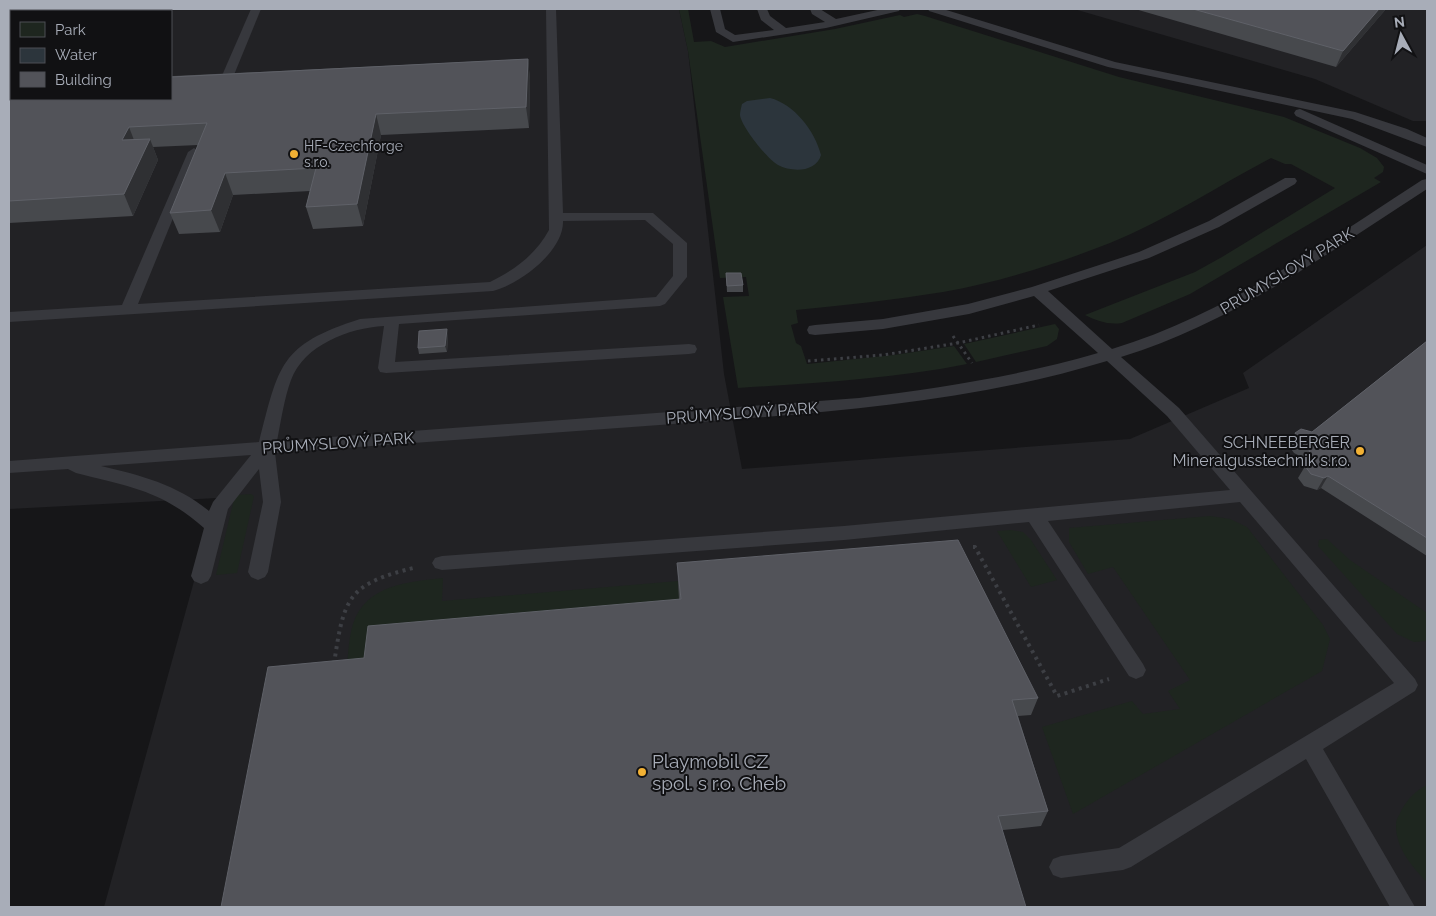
<svg xmlns="http://www.w3.org/2000/svg" width="1436" height="916" viewBox="0 0 1436 916" font-family="Raleway,sans-serif">
<style>
.built{fill:#222225;fill-rule:evenodd}
.green{fill:#1e261f}
.water{fill:#2c353c}
.lines{fill:none;stroke-linecap:round;stroke-linejoin:round}
.path-far1{stroke:#3d3f44;stroke-width:3;stroke-dasharray:2.5 4;stroke-linecap:butt}
.path{stroke:#3d3f44;stroke-width:4;stroke-dasharray:3 4.5;stroke-linecap:butt}
.lane{fill:#37383d;fill-rule:evenodd}
.wall{fill:#47494d}
.shaded-wall{fill:#2f3033}
.building{fill:#525359;stroke:#5f6168}
.poi-dot{fill:#f2b134;stroke:#111113;stroke-width:2}
.labels{text-anchor:middle;dominant-baseline:central;stroke-width:4;stroke-linejoin:round;paint-order:stroke}
.far-poi-label{font-size:14px;fill:#a8adb8;stroke:#111113;text-anchor:start}
.street-label{font-size:16px;fill:#a8adb8;stroke:#111113}
.poi-label{font-size:16px;fill:#a8adb8;stroke:#111113;text-anchor:end}
.near-poi-label{font-size:19px;fill:#a8adb8;stroke:#111113;text-anchor:start}
</style>
<rect width="100%" height="100%" fill="#161618"/>
<g class="built">
<path d="M 9,9 L 679,9 L 688,51 L 724,374 L 742,469 L 1130,439 L 1249,388 L 1243,373 L 1427,245 L 1427,907 L 104,907 L 217,498 L 9,509 ZM 11,11 L 171,11 L 171,99 L 11,99 Z"/>
<polygon points="1074,9 1427,9 1427,121 1413,121 1315,79"/>
</g>
<g class="green">
<path d="M 679,9 L 688,9 L 694,42 L 711,41 L 725,47 L 835,29 L 900,15 L 904,17 L 917,14 L 925,16 L 1119,77 L 1284,117 L 1360,148 L 1377,158 L 1384,167 L 1383,172 L 1374,178 L 1381,182 L 1190,294 L 1122,323 C 1108,325 1097,321 1085,315 L 1195,272 L 1222,257 L 1335,188 L 1291,164 L 1285,164 L 1271,158 C 1218,186 1166,220 1110,243 C 1057,264 999,282 943,292 C 894,300 845,305 796,310 L 798,323 L 791,325 L 796,343 L 801,346 L 807,364 L 894,355 L 954,346 L 967,364 C 892,379 815,383 738,388 L 723,297 L 749,296 L 746,277 L 720,278 L 688,51 Z"/>
<polygon points="1055,324 1059,329 1057,339 1047,346 976,362 964,344"/>
<polygon points="251,494 254,496 237,573 216,575 234,499 238,495"/>
<polygon points="1210,516 1230,519 1247,527 1323,625 1330,639 1322,671 1073,814 1042,727 1132,701 1143,714 1180,709 1168,691 1190,680 1113,567 1088,574 1069,542 1069,528"/>
<polygon points="1011,530 1023,532 1031,540 1057,580 1031,587 997,531"/>
<polygon points="1327,539 1350,560 1427,613 1427,641 1414,642 1397,634 1318,546 1319,540"/>
<path d="M 443,578 L 442,601 L 678,581 L 681,617 L 371,675 L 346,677 C 348,660 348,640 353,624 C 366,584 409,582 443,578 Z"/>
<path d="M 1427,785 L 1427,882 C 1412,867 1395,847 1396,824 C 1396,819 1400,814 1402,809 C 1408,799 1416,790 1427,785 Z"/>
</g>
<path class="water" d="M 770,98 C 794,104 815,131 821,155 C 816,173 791,172 778,165 C 768,160 741,126 740,115 C 740,112 741,108 742,104 L 747,101 Z"/>
<g class="lines">
<g class="path-far1">
<polyline points="953,336 972,363"/>
<polyline points="808,361 883,355 958,343 1039,325"/>
</g>
<g class="path">
<polyline points="973,547 975,547 1057,696 1109,679"/>
<path d="M 334,664 C 344,596 348,584 417,567"/>
</g>
<g class="lane">
<polygon points="251,9 261,9 229,87 227,90 219,90 217,87"/>
<path d="M 546,9 L 556,9 L 563,213 L 653,213 L 687,243 L 687,277 L 665,304 L 660,306 L 399,324 L 395,362 L 689,344 L 695,345 L 697,349 L 695,353 L 689,354 L 386,373 L 380,372 L 378,368 L 384,326 C 349,328 304,345 291,380 C 284,399 281,421 277,441 L 859,398 C 939,388 1020,376 1098,353 L 1034,296 L 969,314 L 883,329 L 815,335 L 809,334 L 807,330 L 809,326 L 815,325 L 883,319 L 968,304 L 1032,287 L 1139,252 L 1209,221 L 1285,178 L 1295,178 L 1297,181 L 1295,184 L 1219,227 L 1149,258 L 1048,291 L 1112,349 C 1227,314 1323,244 1422,180 L 1427,179 L 1427,189 C 1329,252 1235,322 1121,357 L 1179,408 L 1415,679 L 1418,685 L 1415,691 L 1323,749 L 1415,907 L 1390,907 L 1306,759 L 1131,867 L 1123,870 L 1061,878 L 1053,875 L 1049,867 L 1053,859 L 1061,856 L 1119,848 L 1394,683 L 1240,502 L 1048,521 L 1143,664 L 1146,670 L 1143,676 L 1136,679 L 1129,676 L 1029,522 L 844,540 L 442,570 L 435,568 L 432,563 L 435,558 L 442,556 L 844,526 L 1230,490 L 1167,416 L 1107,361 C 969,403 829,412 687,423 C 550,433 412,443 275,453 L 281,502 L 268,572 L 265,577 L 258,580 L 251,577 L 248,572 L 263,502 L 259,469 L 228,509 L 211,576 L 208,581 L 201,584 L 194,581 L 191,576 L 204,528 C 161,490 130,487 76,473 L 68,469 L 9,473 L 9,461 L 259,442 C 279,365 279,345 360,319 L 656,297 L 673,276 L 673,244 L 645,220 L 563,221 C 564,251 520,284 493,291 L 9,322 L 9,312 L 122,305 L 188,152 L 194,148 L 200,152 L 138,304 L 490,282 C 516,269 535,255 549,230 ZM 251,455 L 213,502 L 209,511 C 178,485 140,475 101,466 Z"/>
<polygon points="710,9 720,9 725,29 735,35 774,30 761,20 757,9 767,9 770,16 786,28 825,22 812,14 810,9 820,9 836,19 882,9 900,9 899,11 826,28 733,42 716,32"/>
<polygon points="928,9 943,9 1115,62 1355,112 1407,129 1427,138 1427,147 1352,119 1108,67 929,11"/>
<polygon points="1300,109 1427,165 1427,174 1296,116 1294,113 1296,110"/>
</g>
</g>
<g class="wall">
<polygon points="1135,9 1386,9 1336,67"/>
<polygon points="528,59 530,80 529,128 381,135 363,226 313,229 306,207 310,191 233,195 220,232 179,234 170,213 198,145 153,147 158,160 133,216 9,223 9,84"/>
<polygon points="726,273 743,285 743,292 727,292"/>
<polygon points="448,336 447,352 419,354 418,348"/>
<polygon points="1427,341 1427,556 1321,488 1317,490 1304,486 1298,478 1304,468 1300,456 1294,453 1289,446 1295,433 1312,432"/>
<polygon points="677,563 1038,698 1031,715 1018,716 1048,811 1041,826 1003,830 364,658 679,600"/>
</g>
<g class="shaded-wall">
<polygon points="1379,9 1386,9 1336,67 1343,51"/>
<polygon points="528,59 530,80 529,128 526,107"/>
<polygon points="376,114 381,135 363,226 357,204"/>
<polygon points="129,127 137,148 122,140"/>
<polygon points="150,139 158,160 133,216 124,194"/>
<polygon points="225,173 233,195 220,232 211,210"/>
<polygon points="447,329 448,336 447,352 445,346"/>
<polygon points="1328,476 1321,488 1317,490 1324,478"/>
</g>
<g class="building">
<polygon points="1193,9 1379,9 1343,51"/>
<polygon points="528,59 526,107 376,114 357,204 306,207 316,168 225,173 211,210 170,213 207,123 129,127 122,140 150,139 124,194 9,201 9,84 11,84 11,99 171,99 171,77"/>
<polygon points="726,273 741,273 743,285 727,286"/>
<polygon points="447,329 445,346 418,348 419,331"/>
<polygon points="1427,341 1427,538 1328,476 1324,478 1311,474 1305,466 1312,459 1307,444 1300,440 1295,433 1301,429 1312,432"/>
<polygon points="958,540 1038,698 1012,700 1048,811 998,816 1026,907 221,907 268,667 364,658 368,626 681,599 677,563"/>
</g>
<g class="poi-dot">
<circle cx="294" cy="154" r="5"/>
<circle cx="1360" cy="451" r="5"/>
<circle cx="642" cy="772" r="5"/>
</g>
<g class="labels">
<g class="far-poi-label">
<text x="304" y="146">HF-Czechforge<tspan x="304" dy="16">s.r.o.</tspan></text>
</g>
<g class="street-label">
<text transform="translate(1287 271) rotate(-31)">PRŮMYSLOVÝ PARK</text>
<text transform="translate(742 413) rotate(-4)">PRŮMYSLOVÝ PARK</text>
<text transform="translate(338 443) rotate(-4)">PRŮMYSLOVÝ PARK</text>
</g>
<g class="poi-label">
<text x="1350" y="442">SCHNEEBERGER<tspan x="1350" dy="18">Mineralgusstechnik s.r.o.</tspan></text>
</g>
<g class="near-poi-label">
<text x="652" y="761">Playmobil CZ<tspan x="652" dy="22">spol. s r.o. Cheb</tspan></text>
</g>
</g>
<rect width="1436" height="916" fill="none" stroke="#a8adb8" stroke-width="20"/>
<rect x="10" y="10" width="162" height="90" fill="#111113" stroke="#4d4f55"/>
<rect x="20" y="22" width="25" height="15" fill="#1e261f" stroke="#4d4f55"/>
<text x="55" y="35" font-size="15" fill="#a8adb8">Park</text>
<rect x="20" y="48" width="25" height="15" fill="#2c353c" stroke="#4d4f55"/>
<text x="55" y="60" font-size="15" fill="#a8adb8">Water</text>
<rect x="20" y="72" width="25" height="15" fill="#525359" stroke="#4d4f55"/>
<text x="55" y="85" font-size="15" fill="#a8adb8">Building</text>
<g transform="translate(1401 35) rotate(353)" stroke="#111113" stroke-width="4" paint-order="stroke">
<path d="M0-4L9 19L0 12L-9 19Z" fill="#a8adb8"/>
<text y="-8" font-size="14" font-weight="bold" text-anchor="middle" fill="#a8adb8">N</text>
</g>
</svg>
